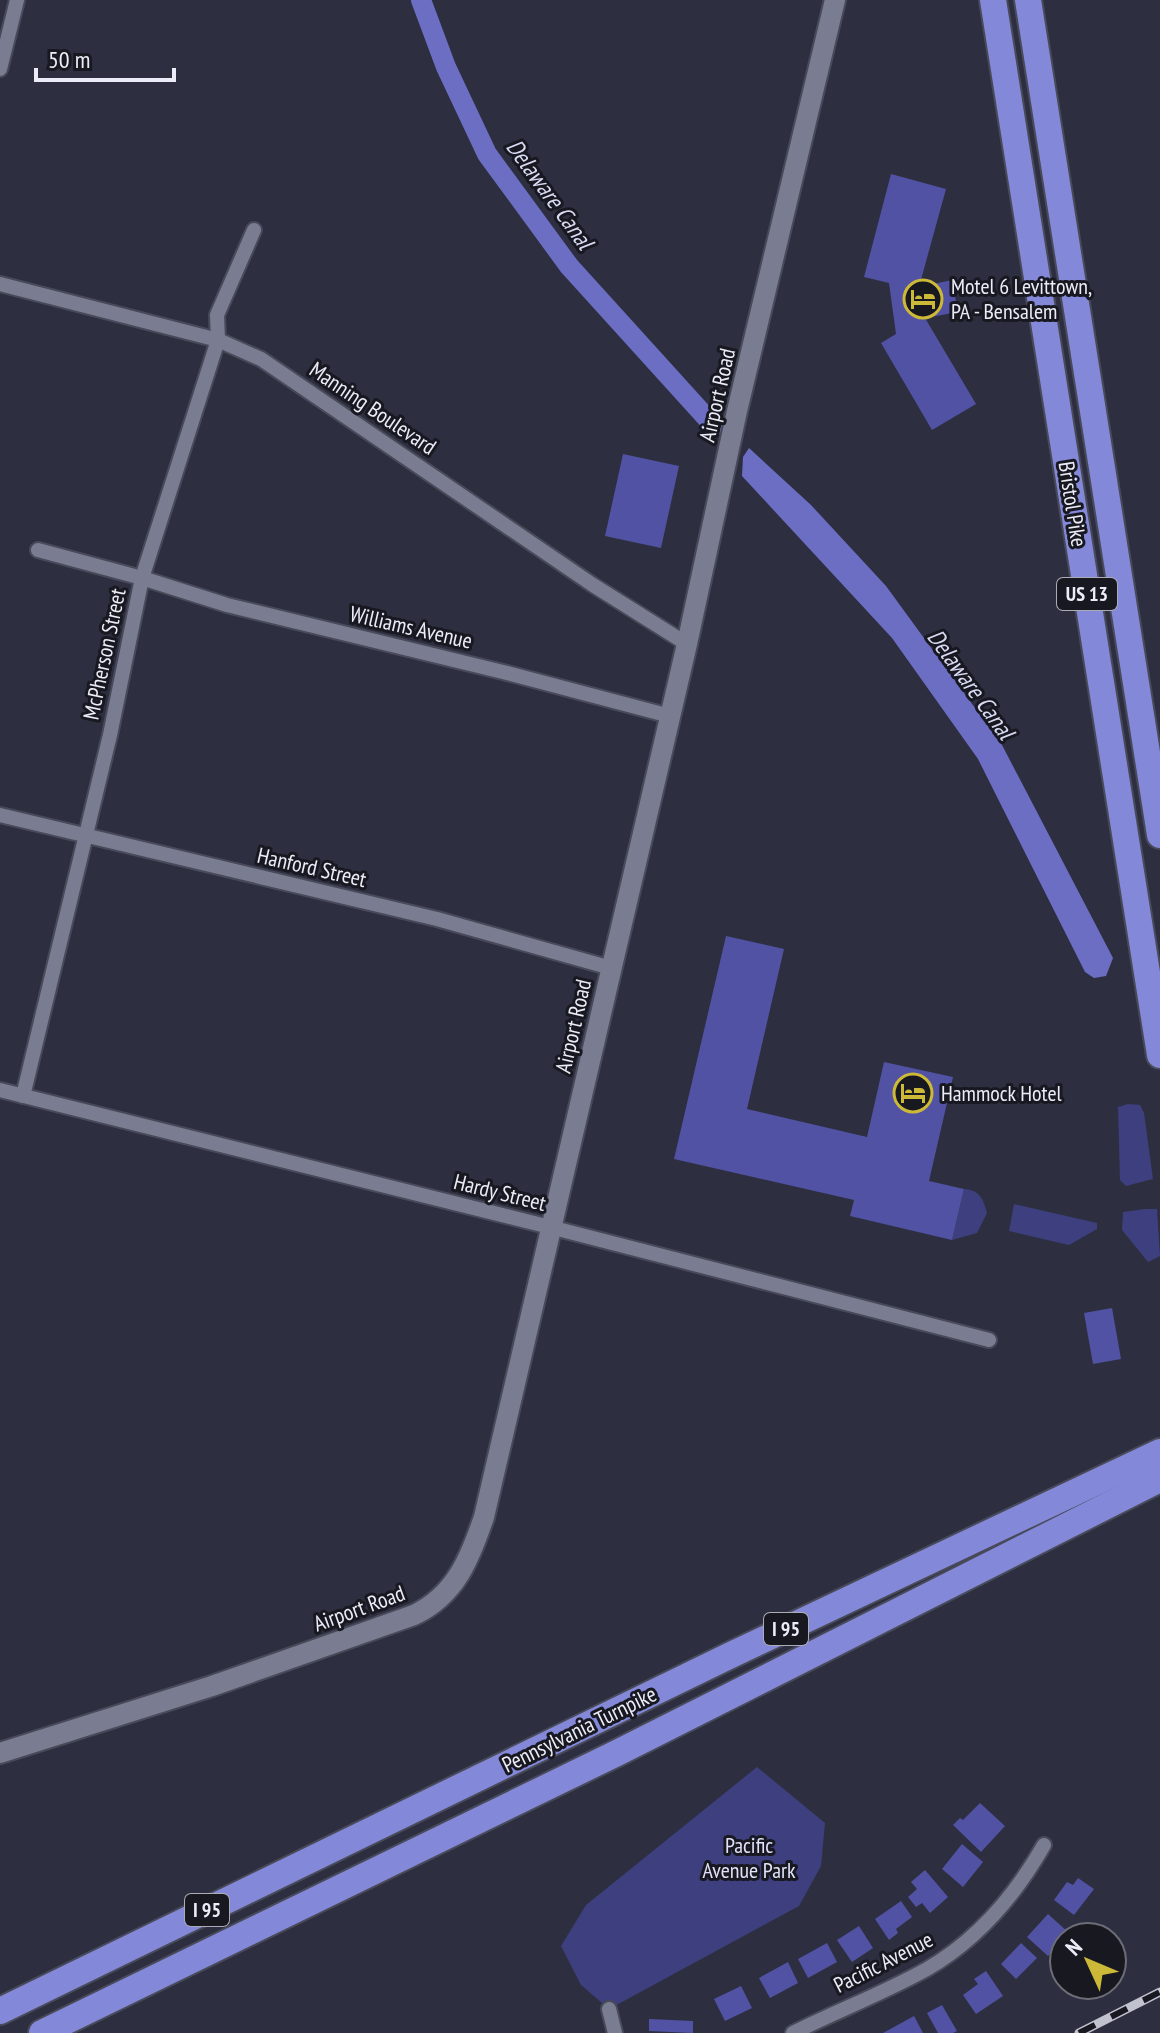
<svg xmlns="http://www.w3.org/2000/svg" width="1160" height="2033" viewBox="0 0 1160 2033" font-family="'PT Sans Narrow',sans-serif">
<style>
.green{fill:#3e3f7f}
.water{fill:#6b6ec3}
.lines{fill:none;stroke-linecap:round;stroke-linejoin:round}
.canal{stroke:#6b6ec3;stroke-width:20}
.building{fill:#5152a3}
.street-casing{stroke:#484a59;stroke-width:18}
.secondary-casing{stroke:#484a59;stroke-width:24}
.highway-casing{stroke:#484a59;stroke-width:30}
.street{stroke:#7a7d91;stroke-width:14}
.secondary{stroke:#7a7d91;stroke-width:20}
.highway{stroke:#8388d9;stroke-width:26}
.rail-casing{stroke:#c1c2d0;stroke-width:9}
.rail{stroke:#171820;stroke-width:6;stroke-dasharray:18;stroke-linecap:butt}
.labels{text-anchor:middle;dominant-baseline:central;stroke-width:6;stroke-linejoin:round;paint-order:stroke}
.shield{fill:#171820;stroke:#abacb7;stroke-width:2}
.shield-label{font-size:20px;font-weight:bold;fill:#ebecf8}
.poi-label{font-size:22px;fill:#ebecf8;stroke:#171820;text-anchor:start}
.street-label{font-size:22px;fill:#ebecf8;stroke:#171820}
.park-label{font-size:22px;fill:#dfe2f9;stroke:#171820}
.water-label{font-size:24px;font-style:italic;fill:#d7daf2;stroke:#171820}
</style>
<rect width="100%" height="100%" fill="#2d2f40"/>
<g class="green">
<polygon points="1128,1104 1140,1105 1144,1113 1153,1179 1126,1186 1120,1180 1118,1107"/>
<path d="M 964,1189 C 980,1190 983,1199 987,1213 L 977,1233 L 952,1240 Z"/>
<polygon points="1014,1204 1097,1223 1097,1229 1069,1245 1009,1231"/>
<polygon points="1145,1209 1157,1209 1160,1256 1148,1262 1122,1230 1123,1212"/>
<polygon points="757,1767 825,1823 821,1866 799,1906 609,2009 581,1985 561,1946 586,1905"/>
</g>
<polygon class="water" points="749,448 811,505 886,586 1002,745 1113,958 1106,976 1094,978 1085,972 978,759 892,638 742,476 743,457"/>
<g class="lines">
<polyline class="canal" points="421,0 446,67 487,154 569,266 714,426"/>
</g>
<g class="building">
<polygon points="891,174 946,189 919,287 952,280 958,312 925,318 976,404 932,430 881,343 896,334 889,283 864,277"/>
<polygon points="623,454 679,466 661,548 605,536"/>
<polygon points="726,936 784,949 747,1109 867,1137 884,1062 953,1077 929,1181 964,1189 952,1240 850,1216 854,1200 674,1159"/>
<polygon points="1112,1308 1121,1359 1093,1364 1084,1313"/>
<polygon points="980,1803 1005,1826 981,1852 953,1825 960,1818 963,1820"/>
<polygon points="962,1844 983,1862 963,1887 942,1869"/>
<polygon points="925,1870 948,1897 930,1913 922,1903 916,1907 908,1897 917,1889 911,1882"/>
<polygon points="1078,1878 1094,1889 1074,1915 1054,1900 1067,1882 1073,1885"/>
<polygon points="901,1901 912,1917 896,1929 898,1933 889,1940 875,1919"/>
<polygon points="1048,1914 1069,1933 1048,1956 1027,1937"/>
<polygon points="859,1926 873,1948 852,1962 837,1940"/>
<polygon points="827,1943 837,1962 808,1978 798,1959"/>
<polygon points="1021,1943 1037,1958 1016,1979 1001,1964"/>
<polygon points="788,1962 798,1983 770,1998 759,1978"/>
<polygon points="986,1971 1003,1996 976,2014 963,1995 978,1984 974,1979"/>
<polygon points="741,1986 752,2008 725,2021 714,1999"/>
<polygon points="942,2005 957,2031 953,2033 938,2033 927,2013"/>
<polygon points="914,2016 923,2033 883,2033"/>
<polygon points="649,2019 693,2021 693,2033 649,2031"/>
</g>
<g class="lines">
<defs>
<g id="street">
<polyline points="0,69 17,0"/>
<polyline points="0,284 218,340 261,359 593,585 687,644"/>
<polyline points="38,550 142,578 227,605 503,672 670,716"/>
<polyline points="0,815 437,919 611,968"/>
<polyline points="0,1090 550,1227 989,1340"/>
<polyline points="23,1096 110,735 142,578 218,340 217,315 254,230"/>
<polyline points="609,2009 615,2033"/>
<path d="M 793,2033 C 837,2011 884,1993 927,1969 C 977,1940 1016,1894 1044,1845"/>
</g>
<path id="secondary" d="M 0,1753 L 212,1686 L 414,1615 C 456,1595 470,1558 484,1517 L 687,644 L 737,411 L 835,0"/>
<g id="highway">
<polyline points="993,0 1160,1055"/>
<polyline points="1028,0 1160,835"/>
<polyline points="0,2011 733,1654 1160,1452"/>
<polyline points="42,2033 617,1753 1160,1479"/>
</g>
</defs>
<use href="#street" class="street-casing"/>
<use href="#secondary" class="secondary-casing"/>
<use href="#highway" class="highway-casing"/>
<use href="#street" class="street"/>
<use href="#secondary" class="secondary"/>
<use href="#highway" class="highway"/>
<defs>
<polyline id="rail" points="1079,2033 1160,1992"/>
</defs>
<use href="#rail" class="rail-casing"/>
<use href="#rail" class="rail"/>
</g>
<defs>
<symbol id="hotel-ring" viewBox="-11 -11 22 22"><circle r="9.5" fill="#171820" stroke="#cdb938" stroke-width="1.5"/><path d="M-6-4.5h1.5V1H6V5H4.5V3h-9V5H-6ZM-4 0a1.8 1.8 0 1 1 3.6 0ZM.5 0V-2.5h3Q6-2.5 6 0Z" fill="#cdb938"/></symbol>
</defs>
<g fill-rule="evenodd">
<use href="#hotel-ring" x="901" y="277" width="44" height="44"/>
<use href="#hotel-ring" x="891" y="1071" width="44" height="44"/>
</g>
<g class="labels">
<g class="shield">
<rect x="1057" y="578" width="60" height="32" rx="6"/>
<rect x="764" y="1613" width="44" height="32" rx="6"/>
<rect x="185" y="1894" width="44" height="32" rx="6"/>
</g>
<g class="shield-label">
<text x="1087" y="594">US 13</text>
<text x="786" y="1629">I 95</text>
<text x="207" y="1910">I 95</text>
</g>
<g class="poi-label">
<text x="951" y="286">Motel 6 Levittown,<tspan x="951" dy="25">PA - Bensalem</tspan></text>
<text x="941" y="1093">Hammock Hotel</text>
</g>
<g class="street-label">
<text transform="translate(717 395) rotate(-77)">Airport Road</text>
<text transform="translate(373 408) rotate(34)">Manning Boulevard</text>
<text transform="translate(1073 504) rotate(81)">Bristol Pike</text>
<text transform="translate(411 627) rotate(13)">Williams Avenue</text>
<text transform="translate(104 654) rotate(-78)">McPherson Street</text>
<text transform="translate(312 867) rotate(13)">Hanford Street</text>
<text transform="translate(573 1026) rotate(-77)">Airport Road</text>
<text transform="translate(500 1192) rotate(14)">Hardy Street</text>
<text transform="translate(359 1608) rotate(-20)">Airport Road</text>
<text transform="translate(579 1729) rotate(-26)">Pennsylvania Turnpike</text>
<text transform="translate(883 1962) rotate(-27)">Pacific Avenue</text>
</g>
<g class="park-label">
<text x="749" y="1845">Pacific<tspan x="749" dy="25">Avenue Park</tspan></text>
</g>
<g class="water-label">
<text transform="translate(550 194) rotate(54)">Delaware Canal</text>
<text transform="translate(971 684) rotate(54)">Delaware Canal</text>
</g>
</g>
<g transform="translate(1088 1961) rotate(314)"><circle r="38" fill="#171820" stroke="#6c6d76" stroke-width="2"/>
<path d="M0-6L14 30L0 20L-14 30Z" fill="#cdb938"/>
<text y="-12" font-size="22" font-weight="bold" text-anchor="middle" fill="#ebecf8">N</text>
</g>
<path d="M36 68v12h138v-12" fill="none" stroke="#ebecf8" stroke-width="4"/>
<text x="48" y="68" font-size="24" fill="#ebecf8" stroke="#171820" stroke-width="6" paint-order="stroke">50 m</text>
</svg>
